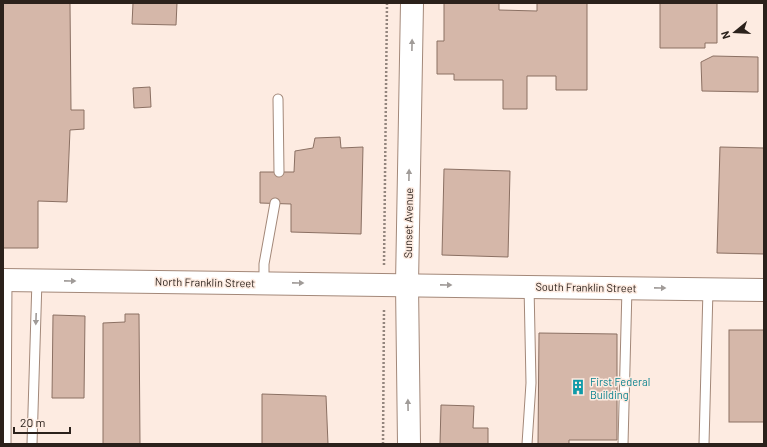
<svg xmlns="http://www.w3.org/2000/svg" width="767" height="447" viewBox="0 0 767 447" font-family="Barlow,sans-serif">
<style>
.building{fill:#d5b7a9;stroke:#8b7063}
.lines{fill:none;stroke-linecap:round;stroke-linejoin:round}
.lane-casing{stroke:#a38879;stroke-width:11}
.primary-casing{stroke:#a38879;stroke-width:24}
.path{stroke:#93857d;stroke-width:2.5;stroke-dasharray:2 2;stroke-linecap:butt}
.lane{stroke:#fff;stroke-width:9}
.primary{stroke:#fff;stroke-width:22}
.oneway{fill:#a09b98}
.labels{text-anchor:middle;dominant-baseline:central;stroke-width:3;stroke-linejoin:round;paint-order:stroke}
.street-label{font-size:11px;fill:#2b211b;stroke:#fdebe1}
.culture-label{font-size:11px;fill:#0d838f;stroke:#fdebe1;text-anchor:start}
</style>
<rect width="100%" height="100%" fill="#fdebe1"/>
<g class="building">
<polygon points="3,3 70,3 71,110 84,110 84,129 70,130 67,202 38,201 38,248 3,248"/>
<polygon points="133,3 177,3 176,25 132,24"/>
<polygon points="444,3 499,3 499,10 537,11 537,3 587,3 587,90 556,90 556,76 527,76 527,109 503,109 503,80 454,80 454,74 437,74 437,41 444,41"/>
<polygon points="660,3 717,3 717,43 705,43 705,48 660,48"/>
<polygon points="713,56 758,57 758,92 702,91 701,62"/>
<polygon points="150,87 151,107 134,108 133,88"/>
<polygon points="340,137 341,148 363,147 361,234 291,232 291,204 260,203 260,172 294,172 295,151 313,148 315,138"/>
<polygon points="720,147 764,148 764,254 717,253"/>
<polygon points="444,169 510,171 508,257 442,255"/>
<polygon points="125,314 139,314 140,444 103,444 103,323 125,322"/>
<polygon points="53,315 85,316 84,398 52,398"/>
<rect x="729" y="330" width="35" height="92"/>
<polygon points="539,333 617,334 617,440 569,440 569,444 538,444"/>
<polygon points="262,394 326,396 328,444 262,444"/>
<polygon points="441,405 474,406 473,428 488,428 488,444 440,444"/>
</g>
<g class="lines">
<defs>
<g id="lane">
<polyline points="278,99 279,172"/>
<polyline points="264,283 264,264 275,203"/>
<polyline points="6,444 7,280"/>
<polyline points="32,444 37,280"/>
<polyline points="527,444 531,383 529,286"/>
<polyline points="623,444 627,288"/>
<polyline points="704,444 708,289"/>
</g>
<g id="primary">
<polyline points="3,280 764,290"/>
<polyline points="409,444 407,284 412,3"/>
</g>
</defs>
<use href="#lane" class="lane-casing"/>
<use href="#primary" class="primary-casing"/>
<g class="path">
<polyline points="384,265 387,3"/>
<polyline points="383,444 384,309"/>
</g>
<use href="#lane" class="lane"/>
<use href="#primary" class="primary"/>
</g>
<defs><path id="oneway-solid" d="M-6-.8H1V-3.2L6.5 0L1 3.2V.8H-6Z"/></defs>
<g class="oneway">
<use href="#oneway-solid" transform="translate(412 45) rotate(-89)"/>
<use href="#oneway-solid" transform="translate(409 175) rotate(-89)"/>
<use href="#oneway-solid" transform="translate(70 281) rotate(1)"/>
<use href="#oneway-solid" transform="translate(298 283) rotate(1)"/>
<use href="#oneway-solid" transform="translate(446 285) rotate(1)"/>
<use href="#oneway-solid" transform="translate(660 288) rotate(1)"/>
<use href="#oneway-solid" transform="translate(36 319) rotate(92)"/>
<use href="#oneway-solid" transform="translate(408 405) rotate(-91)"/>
</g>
<defs>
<symbol id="building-bare" viewBox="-9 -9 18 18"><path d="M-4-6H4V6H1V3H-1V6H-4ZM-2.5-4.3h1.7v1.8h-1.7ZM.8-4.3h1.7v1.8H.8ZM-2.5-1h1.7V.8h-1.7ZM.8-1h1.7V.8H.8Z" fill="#0f9aa8" stroke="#fdebe1" stroke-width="2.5" paint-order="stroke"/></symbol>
</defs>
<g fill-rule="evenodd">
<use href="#building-bare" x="567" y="376" width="22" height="22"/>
</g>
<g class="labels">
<g class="street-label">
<text transform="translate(408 223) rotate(-89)">Sunset Avenue</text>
<text transform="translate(205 282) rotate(1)">North Franklin Street</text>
<text transform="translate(586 287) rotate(1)">South Franklin Street</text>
</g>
<g class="culture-label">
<text x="590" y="381">First Federal<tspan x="590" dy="13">Building</tspan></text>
</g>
</g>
<rect width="767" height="447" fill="none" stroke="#2b211b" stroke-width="8"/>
<g transform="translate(735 32) rotate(252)" stroke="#fdebe1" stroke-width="3" paint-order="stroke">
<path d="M0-3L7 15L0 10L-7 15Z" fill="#2b211b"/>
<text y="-6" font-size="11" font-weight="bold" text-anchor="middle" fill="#2b211b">N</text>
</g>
<path d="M14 427v6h56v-6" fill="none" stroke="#2b211b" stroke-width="2"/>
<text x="20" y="427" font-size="12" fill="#2b211b" stroke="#fdebe1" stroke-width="3" paint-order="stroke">20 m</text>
</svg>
